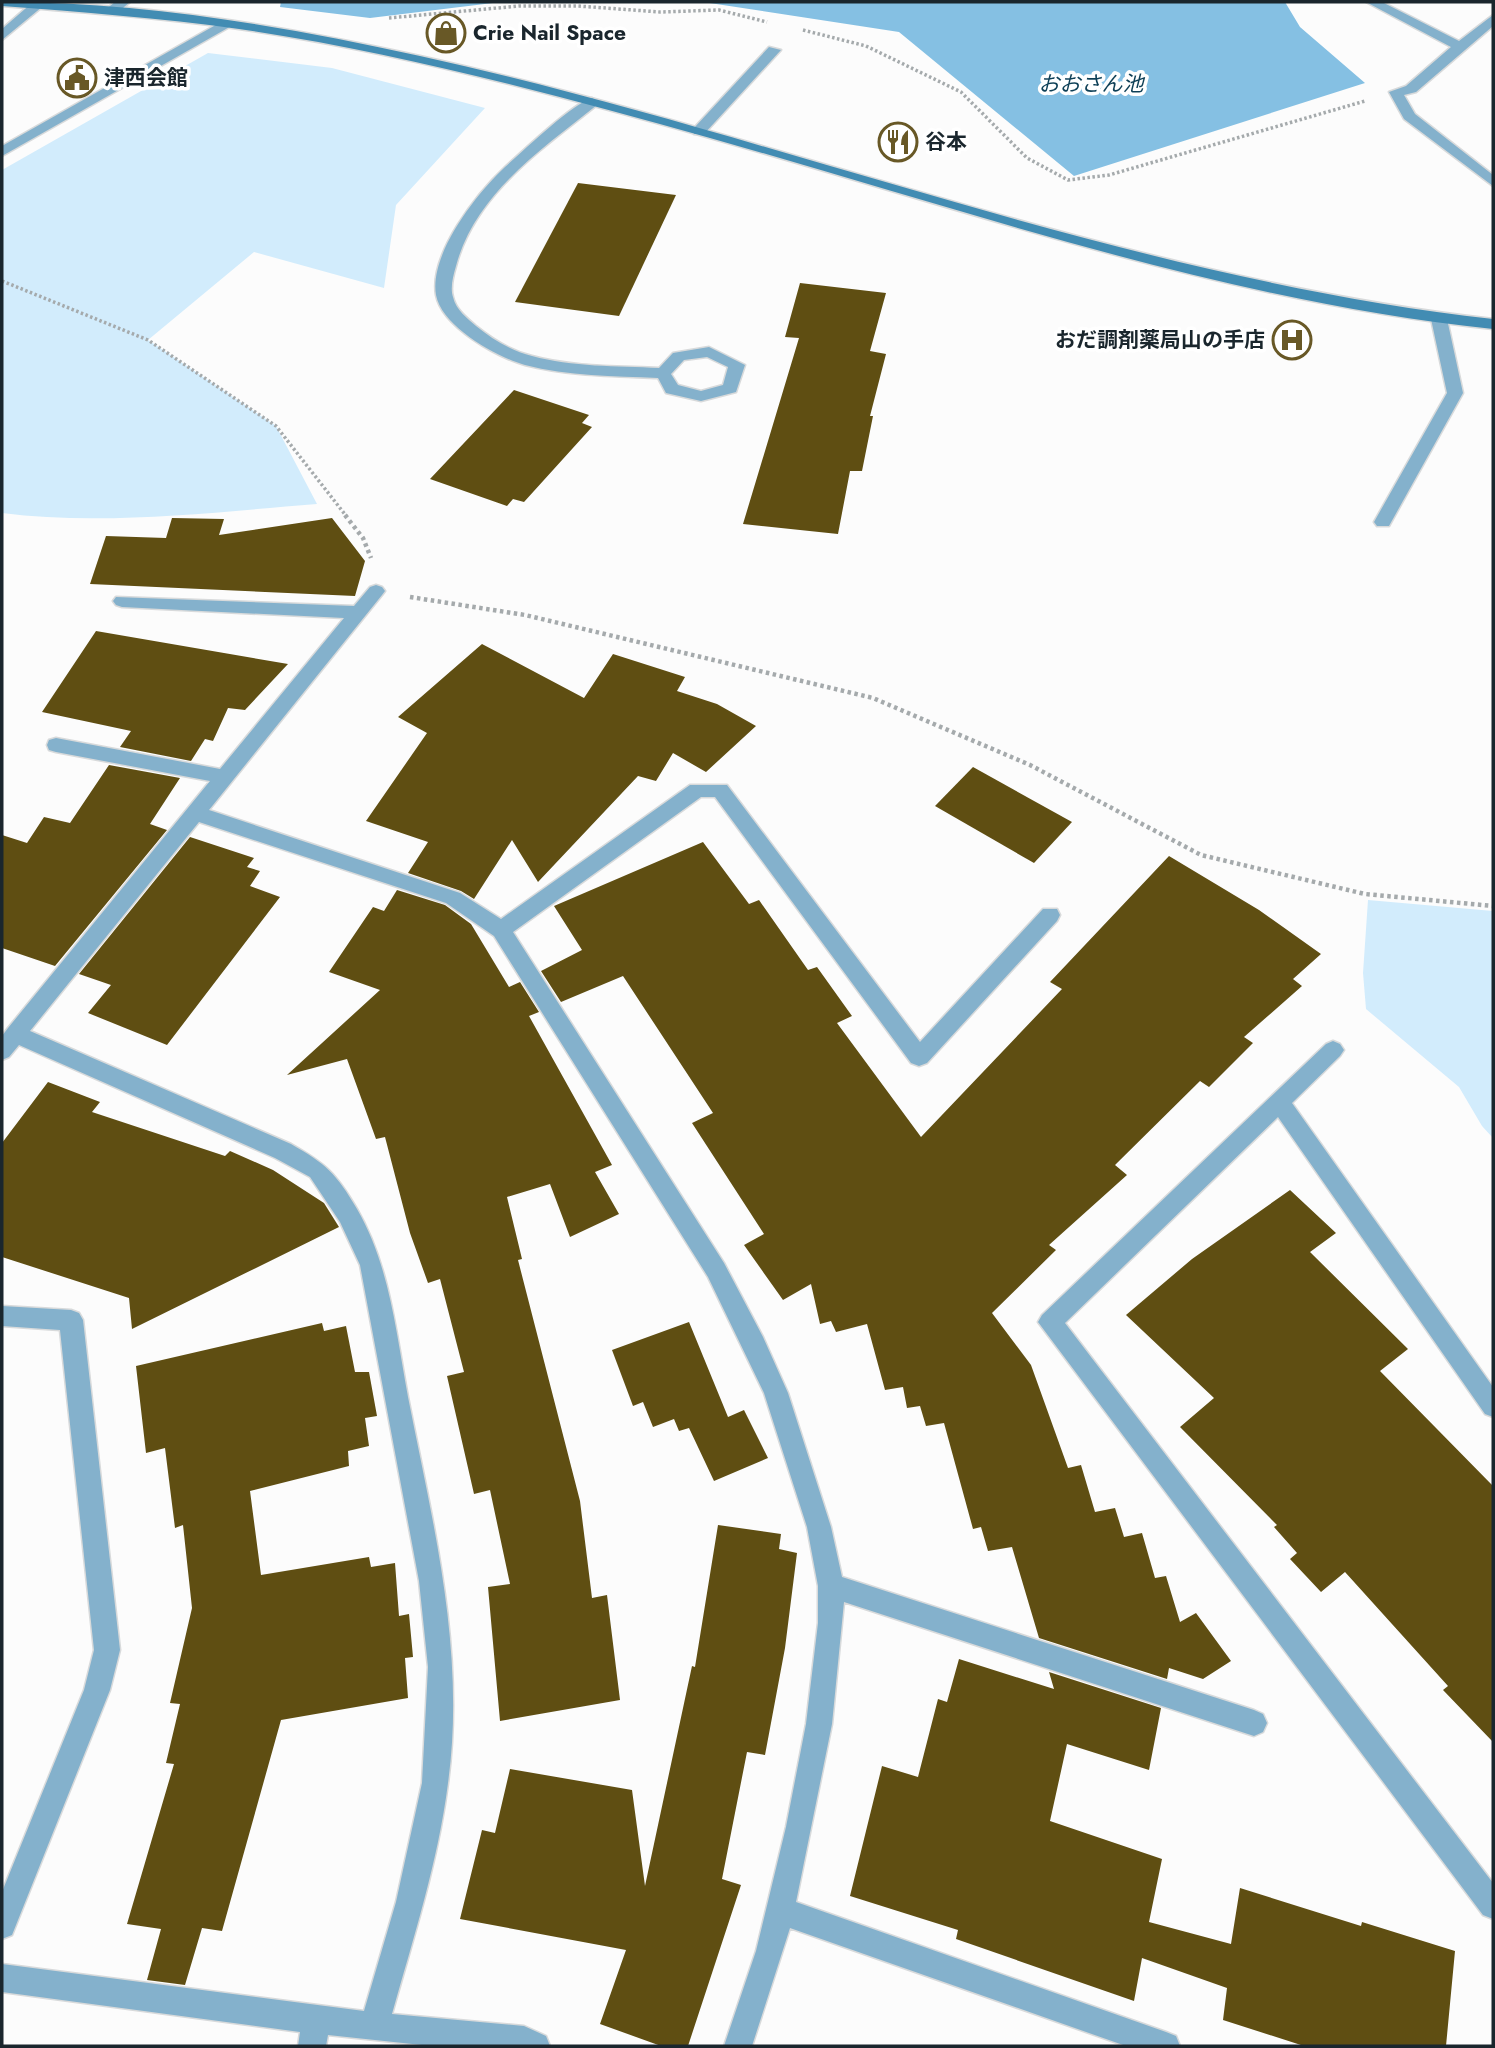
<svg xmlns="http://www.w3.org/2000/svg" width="1495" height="2048" viewBox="0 0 1495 2048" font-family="Jost,'Noto Sans JP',sans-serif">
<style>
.green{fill:#d2ecfc}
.water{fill:#85c0e3}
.building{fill:#5f4e12}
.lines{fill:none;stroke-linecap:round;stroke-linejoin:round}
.street-casing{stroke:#d8dadb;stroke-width:3}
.secondary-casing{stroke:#d8dadb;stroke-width:3}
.path-far1{stroke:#a5aaac;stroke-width:3.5;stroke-dasharray:2.5 2.5;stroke-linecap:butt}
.path{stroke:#a5aaac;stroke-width:4.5;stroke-dasharray:3.5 3.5;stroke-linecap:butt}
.street{fill:#84b1cc;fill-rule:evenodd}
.secondary{fill:#428cb3;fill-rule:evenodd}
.labels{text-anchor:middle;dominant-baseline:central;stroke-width:7;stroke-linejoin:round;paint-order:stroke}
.far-poi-label{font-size:21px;font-weight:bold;fill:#1a262d;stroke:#fff;text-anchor:start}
.far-water-label{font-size:21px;font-style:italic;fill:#0d3f56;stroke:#fff}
</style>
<rect width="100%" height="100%" fill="#fcfcfc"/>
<g class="green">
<path d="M 208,53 L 332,68 L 485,108 L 396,205 L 384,288 L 254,252 L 148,340 L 276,426 L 317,504 C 216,512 102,526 2,513 L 2,170 Z"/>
<polygon points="1368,900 1493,911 1493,1138 1482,1126 1459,1087 1366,1009 1363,973"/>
</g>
<g class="water">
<polygon points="281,2 501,2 370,18 280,7"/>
<polygon points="703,2 1285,2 1300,27 1365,83 1074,176 899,32"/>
</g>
<g class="building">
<polygon points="578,183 676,195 619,316 515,302"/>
<polygon points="800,283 886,293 870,351 886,354 870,416 873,416 862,471 850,471 838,534 743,524 799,338 785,337"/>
<polygon points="514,390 589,415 582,423 592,427 524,502 513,499 507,506 430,479"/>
<polygon points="172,518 224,519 219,535 332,518 365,561 355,596 90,584 106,536 166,538"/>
<polygon points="96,631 288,664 245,710 228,708 213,741 205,739 191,761 120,747 131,731 42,712"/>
<polygon points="482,644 584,698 613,654 685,677 677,691 717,704 756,726 706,772 673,753 656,781 638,776 538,882 512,840 474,899 461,891 408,873 428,842 366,821 427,733 398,717"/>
<polygon points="109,765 180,778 150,824 167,830 55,966 2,948 2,835 27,843 44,817 70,823"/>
<polygon points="973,767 1072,822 1034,863 935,806"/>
<polygon points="190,837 254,858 247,867 260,871 250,886 280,897 167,1045 88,1013 111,985 79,974"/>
<polygon points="703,842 749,904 759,900 808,970 817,967 852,1016 837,1023 921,1137 1062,989 1050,982 1169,856 1259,910 1321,954 1293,979 1302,986 1244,1037 1253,1043 1209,1087 1200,1081 1115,1165 1127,1175 1049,1245 1056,1250 992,1313 1031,1365 1068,1468 1081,1465 1095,1512 1115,1508 1124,1537 1142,1533 1155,1578 1166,1576 1180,1622 1196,1613 1231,1661 1203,1679 1169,1668 1167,1679 1039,1638 1012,1547 988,1551 981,1527 973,1529 944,1423 926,1426 920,1406 907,1408 903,1387 885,1390 867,1324 836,1332 831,1321 820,1324 811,1284 783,1300 744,1245 764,1234 692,1123 713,1113 623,976 561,1002 541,971 582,950 554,906"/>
<polygon points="397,890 445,905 471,924 509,987 520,982 539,1012 529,1016 612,1165 595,1172 619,1214 570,1237 550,1184 507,1197 522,1259 518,1260 580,1501 592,1598 607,1595 620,1700 500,1721 488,1587 510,1584 490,1490 474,1494 447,1376 464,1372 440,1279 428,1283 410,1233 385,1137 376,1139 347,1059 287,1075 380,990 329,972 373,907 384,911"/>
<polygon points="48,1082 100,1102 92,1112 225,1156 230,1151 273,1170 324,1203 339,1227 132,1329 129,1298 2,1257 2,1143"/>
<polygon points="1290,1190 1336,1233 1310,1252 1408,1349 1380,1371 1493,1486 1493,1742 1443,1690 1448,1686 1345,1572 1321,1592 1290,1559 1297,1553 1274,1527 1277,1525 1180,1427 1214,1398 1126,1315 1192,1259"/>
<polygon points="689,1322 728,1417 744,1410 768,1458 714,1481 689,1428 679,1431 674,1419 653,1427 643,1402 633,1406 612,1350"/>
<polygon points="322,1323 324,1331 346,1326 355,1372 369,1372 377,1416 365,1418 369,1446 348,1451 349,1466 250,1491 261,1575 369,1557 371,1567 395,1563 399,1616 409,1614 413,1657 405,1658 408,1698 281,1720 222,1931 202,1928 185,1985 147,1980 161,1929 127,1924 174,1764 166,1763 180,1704 170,1703 192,1608 183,1525 175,1528 165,1448 146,1453 136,1366"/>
<polygon points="718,1525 781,1534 779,1549 797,1553 785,1648 765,1755 747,1752 722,1879 741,1885 688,2046 661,2046 600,2024 626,1950 460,1919 482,1830 495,1833 510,1769 632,1790 645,1886 692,1666 695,1667"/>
<polygon points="959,1659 1054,1689 1049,1672 1161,1708 1149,1770 1067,1744 1050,1821 1162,1859 1149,1922 1231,1944 1240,1888 1361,1926 1362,1922 1455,1951 1446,2046 1304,2046 1223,2020 1227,1988 1142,1958 1134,2001 956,1939 958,1930 850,1896 882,1766 918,1777 938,1699 947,1702"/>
</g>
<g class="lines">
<defs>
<g id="street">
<polygon points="33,2 48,2 2,40 2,29"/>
<polygon points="115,2 130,2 117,13 107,13 105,10"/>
<polygon points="1366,2 1382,2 1459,41 1493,15 1493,26 1416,92 1404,95 1415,114 1493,175 1493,186 1404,119 1389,92 1406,86 1451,47"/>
<polygon points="221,22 233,25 2,156 2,146"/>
<polygon points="769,47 781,50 704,134 694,134 694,128"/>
<path d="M 592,98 L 599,102 L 597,105 C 542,149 475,194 456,266 C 453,276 450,288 453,297 C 456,310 467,318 476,326 C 492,339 511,351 532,356 C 572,367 617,366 659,368 L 673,353 L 709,347 L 745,365 L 736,392 L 701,401 L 666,393 L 658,378 C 614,376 568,376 525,365 C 497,357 442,327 436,295 C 429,254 477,193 505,167 C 522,152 573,103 592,98 ZM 707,357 L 728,367 L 723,385 L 701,391 L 678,385 L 671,374 L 684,360 Z"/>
<polygon points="1439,314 1447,319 1463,393 1389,526 1377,526 1374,522 1447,393 1431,319"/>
<path d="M 376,585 L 382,587 L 385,591 L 382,595 L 209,810 L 460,893 L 501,919 L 690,785 L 727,785 L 920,1042 L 1043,909 L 1057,909 L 1060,915 L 1057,921 L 927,1063 L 919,1066 L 911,1063 L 715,797 L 701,797 L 513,932 L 724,1263 L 763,1337 L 788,1393 L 831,1527 L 842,1577 L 1254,1710 L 1263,1714 L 1267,1723 L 1263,1732 L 1254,1736 L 844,1602 L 832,1724 L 796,1902 L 1166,2032 L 1176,2036 L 1180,2046 L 1126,2046 L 790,1928 L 752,2046 L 724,2046 L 756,1951 L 786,1827 L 806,1724 L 818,1623 L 818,1586 L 807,1527 L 764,1393 L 708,1277 L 494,936 L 446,903 L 199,822 L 30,1031 L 291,1144 C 326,1164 336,1173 357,1209 C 390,1266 396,1333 408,1397 C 433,1524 466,1652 448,1783 C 438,1862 413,1939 392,2014 L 524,2026 L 546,2036 L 550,2046 L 431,2046 L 328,2035 L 326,2046 L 298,2046 L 300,2032 L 2,1992 L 2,1964 L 364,2011 L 396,1902 L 422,1783 L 428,1667 L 419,1581 L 360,1265 L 340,1222 L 310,1177 L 275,1158 L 19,1045 L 9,1057 L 2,1060 L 2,1036 L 8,1028 L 210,781 L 56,752 L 49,750 L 47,745 L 49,740 L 56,738 L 220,769 L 344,618 L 122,607 L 116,605 L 113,601 L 116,597 L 354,606 L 370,587 Z"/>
<polygon points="1333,1041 1340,1044 1344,1050 1340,1056 1292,1103 1493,1387 1493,1417 1485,1414 1278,1117 1065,1323 1493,1883 1493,1919 1483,1915 1038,1322 1042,1315 1326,1044"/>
<polygon points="2,1306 71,1310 79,1313 83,1320 120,1650 110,1690 12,1935 2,1939 2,1892 84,1690 94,1650 60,1330 2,1326"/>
</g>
<path id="secondary" d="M 2,2 C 143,2 283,26 420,56 C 779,135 1126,278 1493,319 L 1493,329 C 1225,301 969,211 710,138 C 556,95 398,52 239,29 C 160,18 81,12 2,6 Z"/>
</defs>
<use href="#street" class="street-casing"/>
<use href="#secondary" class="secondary-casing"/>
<g class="path-far1">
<polyline points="389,18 519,6 578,6 660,12 719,10 767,22"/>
<polyline points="803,30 866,46 961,92 1027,158 1068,180 1109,175 1365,101"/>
<polyline points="2,281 148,340 276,426 347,517"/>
</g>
<g class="path">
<polyline points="345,515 363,538 371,558"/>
<polyline points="410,597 525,615 873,698 1030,765 1201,855 1365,894 1493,906"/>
</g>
<use href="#street" class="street"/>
<use href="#secondary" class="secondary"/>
</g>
<defs>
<symbol id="shop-ring" viewBox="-11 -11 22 22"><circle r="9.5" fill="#fff" stroke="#685826" stroke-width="1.5"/><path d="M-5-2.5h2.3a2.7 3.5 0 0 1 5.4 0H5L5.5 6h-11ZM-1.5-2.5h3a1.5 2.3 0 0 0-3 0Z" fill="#685826"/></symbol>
<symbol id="civic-ring" viewBox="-11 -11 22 22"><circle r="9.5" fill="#fff" stroke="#685826" stroke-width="1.5"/><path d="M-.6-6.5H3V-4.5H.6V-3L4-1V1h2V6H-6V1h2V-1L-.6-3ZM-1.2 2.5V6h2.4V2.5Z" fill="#685826"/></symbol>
<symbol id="restaurant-ring" viewBox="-11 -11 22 22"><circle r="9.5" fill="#fff" stroke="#685826" stroke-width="1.5"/><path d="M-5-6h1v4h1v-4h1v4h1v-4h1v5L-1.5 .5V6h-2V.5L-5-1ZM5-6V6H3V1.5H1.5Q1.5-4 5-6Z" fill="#685826"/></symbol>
<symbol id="hospital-ring" viewBox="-11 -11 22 22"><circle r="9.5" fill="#fff" stroke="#685826" stroke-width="1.5"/><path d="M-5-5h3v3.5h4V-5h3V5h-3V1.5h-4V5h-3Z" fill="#685826"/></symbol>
</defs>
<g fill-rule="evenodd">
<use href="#shop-ring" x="424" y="11" width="44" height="44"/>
<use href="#civic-ring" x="55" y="56" width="44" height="44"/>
<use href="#restaurant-ring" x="876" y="120" width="44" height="44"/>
<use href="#hospital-ring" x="1270" y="318" width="44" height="44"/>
</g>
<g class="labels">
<g class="far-poi-label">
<text x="473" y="33">Crie Nail Space</text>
<text x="104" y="78">津西会館</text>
<text x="925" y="142">谷本</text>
<text x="1265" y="340" text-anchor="end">おだ調剤薬局山の手店</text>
</g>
<g class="far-water-label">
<text x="1091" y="84">おおさん池</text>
</g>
</g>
<rect width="1495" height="2048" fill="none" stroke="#1a262d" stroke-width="7"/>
</svg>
